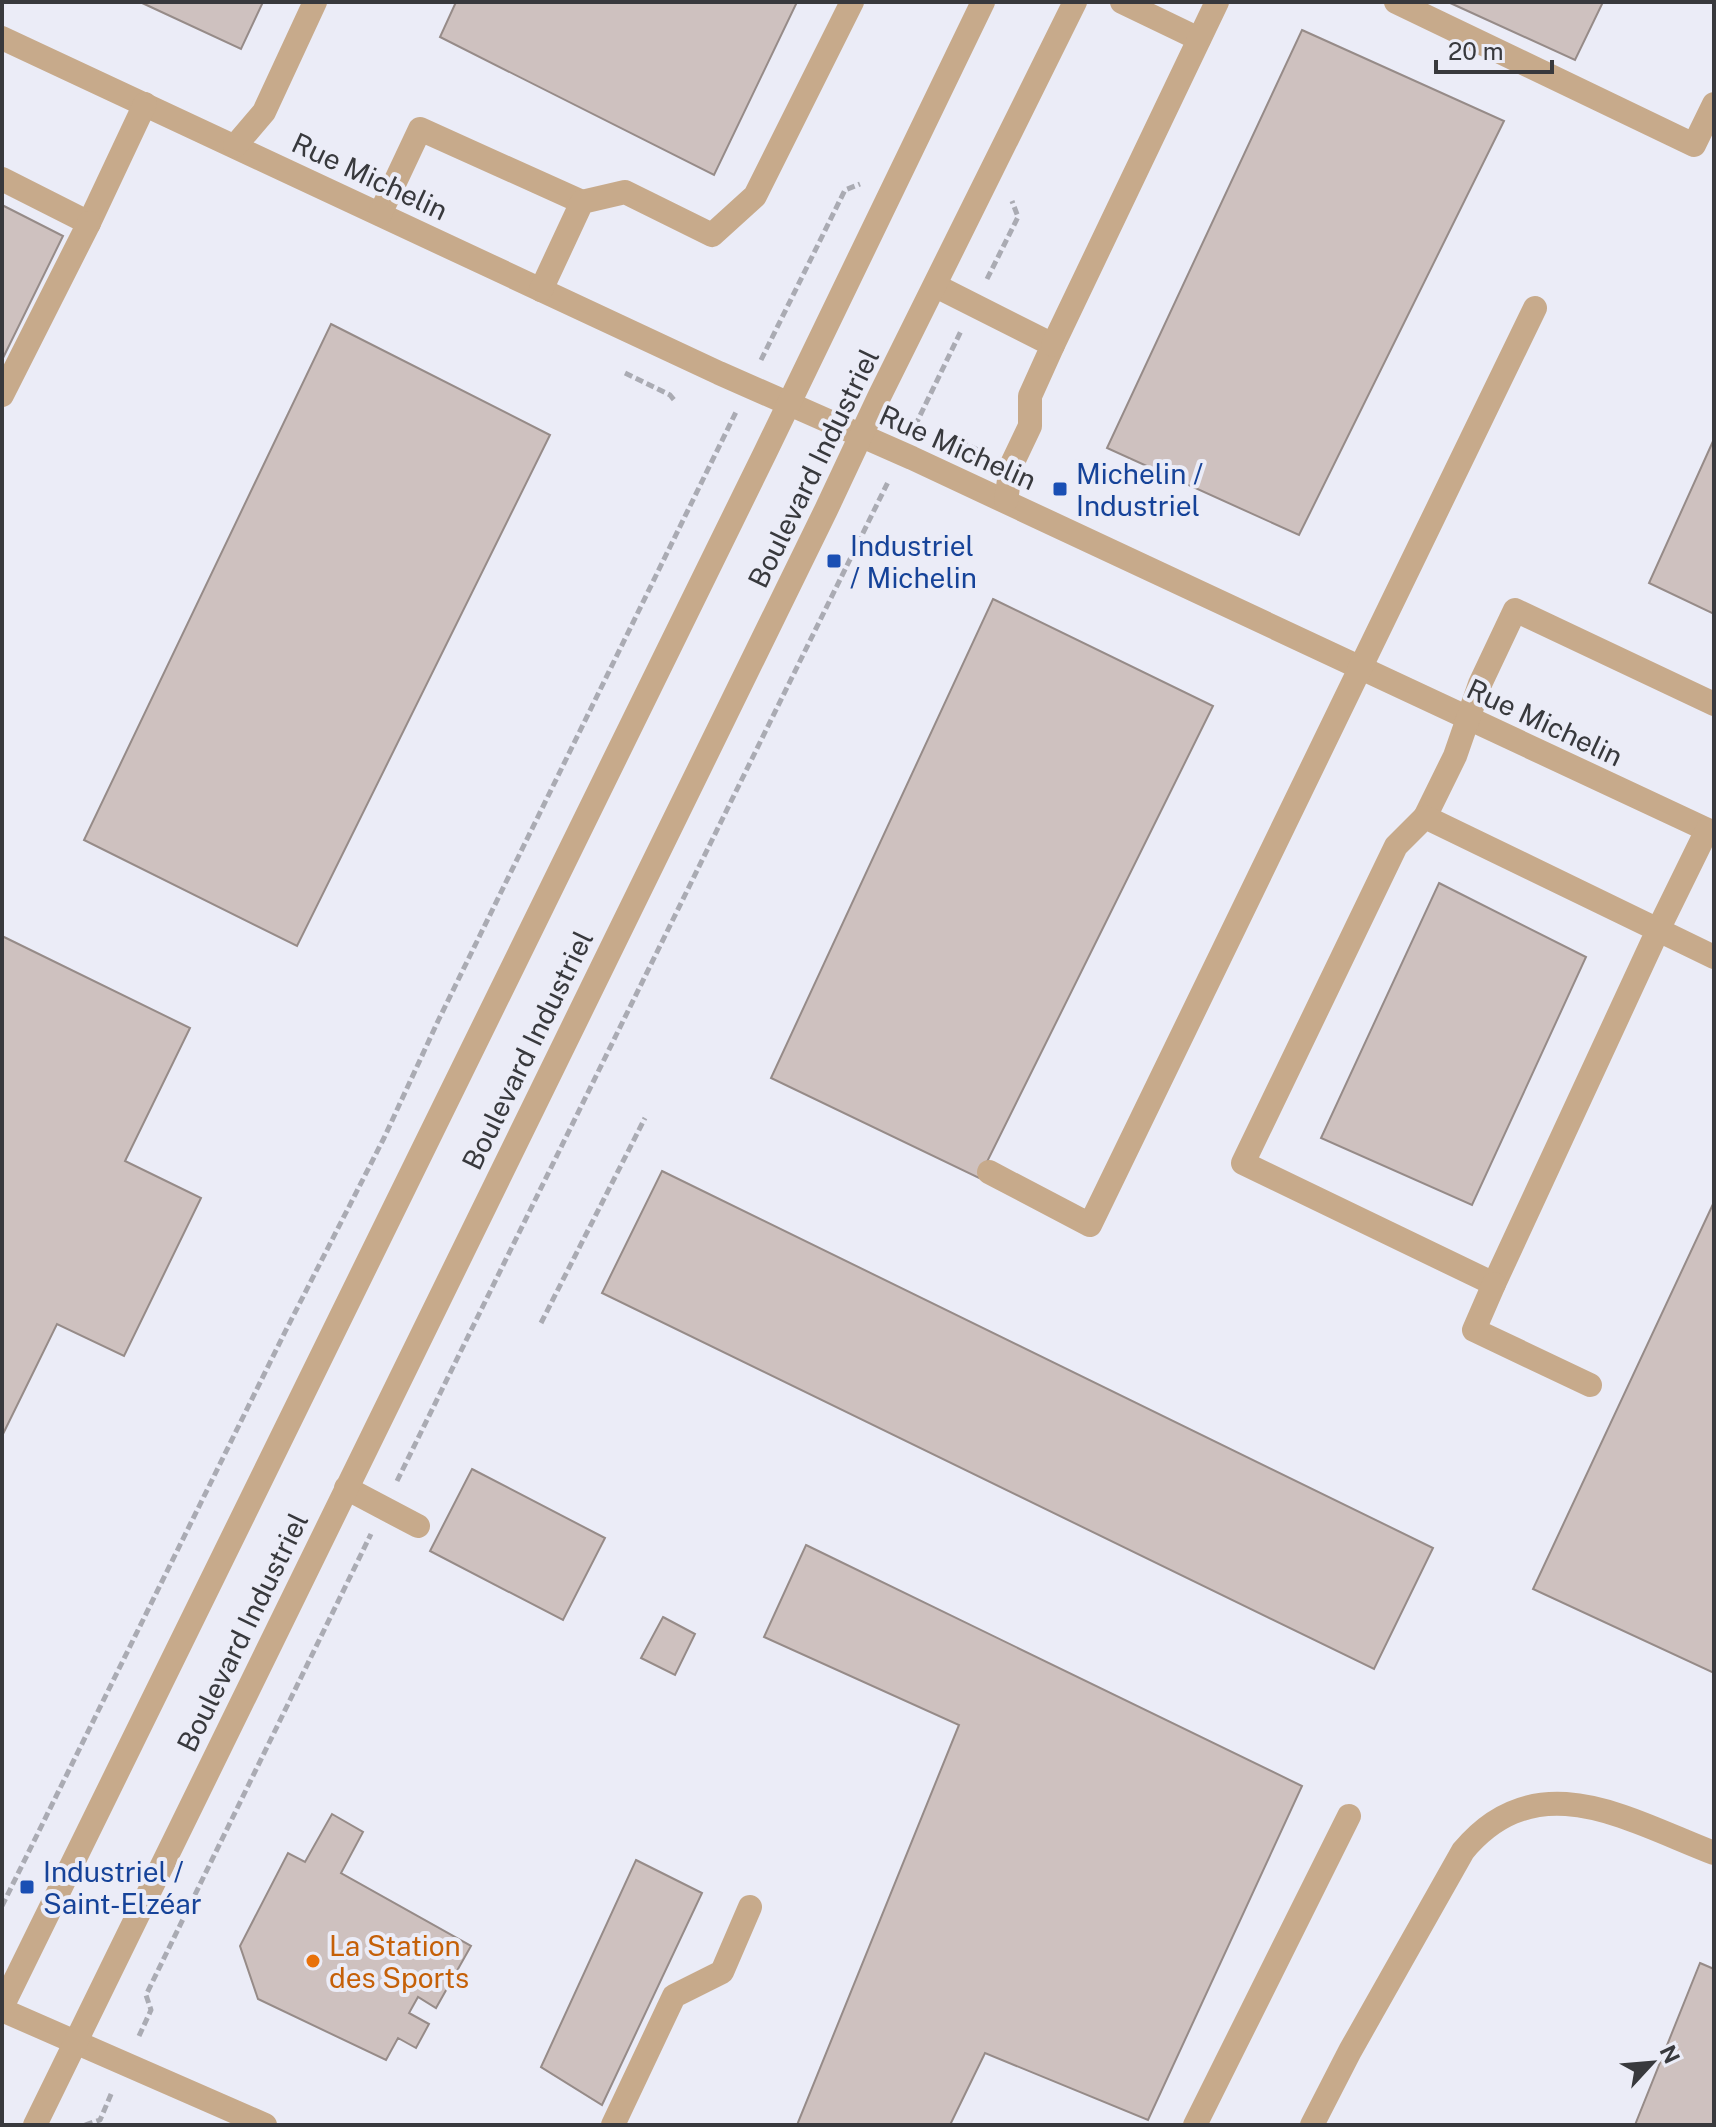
<svg xmlns="http://www.w3.org/2000/svg" width="1716" height="2127" viewBox="0 0 1716 2127" font-family="'Public Sans',sans-serif">
<style>
.building{fill:#cec1bf;stroke:#968b88;stroke-width:2}
.lines{fill:none;stroke-linecap:round;stroke-linejoin:round}
.path{stroke:#aaabb3;stroke-width:5;stroke-dasharray:8 4;stroke-linecap:butt}
.minor{stroke:#c7aa8b;stroke-width:24}
.transit-dot{fill:#1a4fb4;stroke:#ebecf7;stroke-width:3}
.food-dot{fill:#e8710a;stroke:#ebecf7;stroke-width:3}
.labels{text-anchor:middle;dominant-baseline:central;stroke-width:8;stroke-linejoin:round;paint-order:stroke}
.street-label{font-size:28px;fill:#38393d;stroke:#ebecf7}
.transit-label{font-size:28px;fill:#164399;stroke:#ebecf7;text-anchor:start}
.food-label{font-size:28px;fill:#c56008;stroke:#ebecf7;text-anchor:start}
</style>
<rect width="100%" height="100%" fill="#ebecf7"/>
<g class="building">
<polygon points="140,2 263,2 241,49"/>
<polygon points="456,2 797,2 714,175 440,37"/>
<polygon points="1448,2 1603,2 1575,60"/>
<polygon points="1302,30 1504,121 1299,535 1107,448"/>
<polygon points="2,205 63,236 2,360"/>
<polygon points="331,324 550,435 297,946 84,840"/>
<polygon points="1714,439 1714,614 1649,583"/>
<polygon points="993,599 1213,706 979,1178 771,1078"/>
<polygon points="1439,883 1586,957 1472,1205 1321,1138"/>
<polygon points="2,936 190,1028 125,1161 201,1198 124,1356 57,1324 2,1436"/>
<polygon points="662,1171 1433,1548 1374,1669 602,1293"/>
<polygon points="1714,1202 1714,1673 1533,1589"/>
<polygon points="472,1469 605,1538 563,1620 430,1551"/>
<polygon points="806,1545 1302,1786 1148,2120 985,2053 950,2125 797,2125 959,1725 764,1637"/>
<polygon points="663,1617 695,1634 675,1675 641,1658"/>
<polygon points="332,1814 363,1832 341,1873 471,1946 436,2008 418,1997 409,2013 429,2024 416,2048 398,2038 386,2060 258,1999 240,1946 288,1853 305,1862"/>
<polygon points="636,1860 702,1893 602,2105 541,2067"/>
<polygon points="1700,1963 1714,1969 1714,2125 1635,2125"/>
</g>
<g class="lines">
<g class="path">
<polyline points="987,279 1018,217 1012,201"/>
<polyline points="761,360 845,190 860,184"/>
<polyline points="625,373 670,395 675,401"/>
<polyline points="915,426 961,331"/>
<polyline points="960,441 984,453"/>
<polyline points="541,1323 645,1118"/>
<polyline points="397,1481 888,482"/>
<polyline points="2,1906 285,1332 384,1138 438,1021 736,412"/>
<polyline points="139,2036 151,2010 146,1995 371,1534"/>
<polyline points="85,2125 100,2120 112,2092"/>
</g>
<g class="minor">
<polyline points="1122,2 1199,39"/>
<polyline points="1396,2 1694,145 1714,104"/>
<polyline points="2,38 719,373 912,458 1714,833"/>
<polyline points="235,146 264,112 315,2"/>
<polyline points="2,179 89,223 145,104"/>
<polyline points="380,214 420,129 582,202"/>
<polyline points="936,286 1053,345 1030,396 1030,426 1011,466 1006,501"/>
<polyline points="541,290 582,202 625,192 712,235 755,196 852,2"/>
<polyline points="1053,345 1217,2"/>
<polyline points="2,395 89,223"/>
<polyline points="1425,817 1455,756 1480,684 1515,610 1714,704"/>
<polyline points="1707,830 1658,930 1494,1284 1243,1163 1396,846 1425,817 1714,957"/>
<polyline points="989,1172 1090,1225 1535,308"/>
<polyline points="1494,1284 1474,1330 1590,1385"/>
<polyline points="346,1488 418,1526"/>
<polyline points="2,2007 765,453 983,2"/>
<polyline points="2,2010 265,2125"/>
<polyline points="35,2125 826,510 880,395 1075,2"/>
<polyline points="613,2125 674,1996 722,1972 750,1907"/>
<polyline points="1195,2125 1349,1816"/>
<path d="M 1312,2125 L 1350,2051 L 1463,1851 C 1537,1762 1628,1820 1714,1853"/>
</g>
</g>
<g class="transit-dot">
<rect x="1052" y="481" width="16" height="16" rx="4"/>
<rect x="826" y="553" width="16" height="16" rx="4"/>
<rect x="19" y="1879" width="16" height="16" rx="4"/>
</g>
<circle class="food-dot" cx="313" cy="1961" r="8"/>
<g class="labels">
<g class="street-label">
<text transform="translate(370 176) rotate(25)">Rue Michelin</text>
<text transform="translate(958 447) rotate(24)">Rue Michelin</text>
<text transform="translate(813 468) rotate(-64)">Boulevard Industriel</text>
<text transform="translate(1545 722) rotate(25)">Rue Michelin</text>
<text transform="translate(527 1050) rotate(-64)">Boulevard Industriel</text>
<text transform="translate(242 1632) rotate(-64)">Boulevard Industriel</text>
</g>
<g class="transit-label">
<text x="1076" y="473">Michelin /<tspan x="1076" dy="32">Industriel</tspan></text>
<text x="850" y="545">Industriel<tspan x="850" dy="32">/ Michelin</tspan></text>
<text x="43" y="1871">Industriel /<tspan x="43" dy="32">Saint-Elzéar</tspan></text>
</g>
<g class="food-label">
<text x="329" y="1945">La Station<tspan x="329" dy="32">des Sports</tspan></text>
</g>
</g>
<rect width="1716" height="2127" fill="none" stroke="#38393d" stroke-width="8"/>
<g transform="translate(1652 2063) rotate(64)" stroke="#ebecf7" stroke-width="6" paint-order="stroke">
<path d="M0-6L14 30L0 20L-14 30Z" fill="#38393d"/>
<text y="-12" font-size="22" font-weight="bold" text-anchor="middle" fill="#38393d">N</text>
</g>
<path d="M1436 60v12h116v-12" fill="none" stroke="#38393d" stroke-width="4"/>
<text x="1448" y="60" font-size="24" fill="#38393d" stroke="#ebecf7" stroke-width="6" paint-order="stroke">20 m</text>
</svg>
